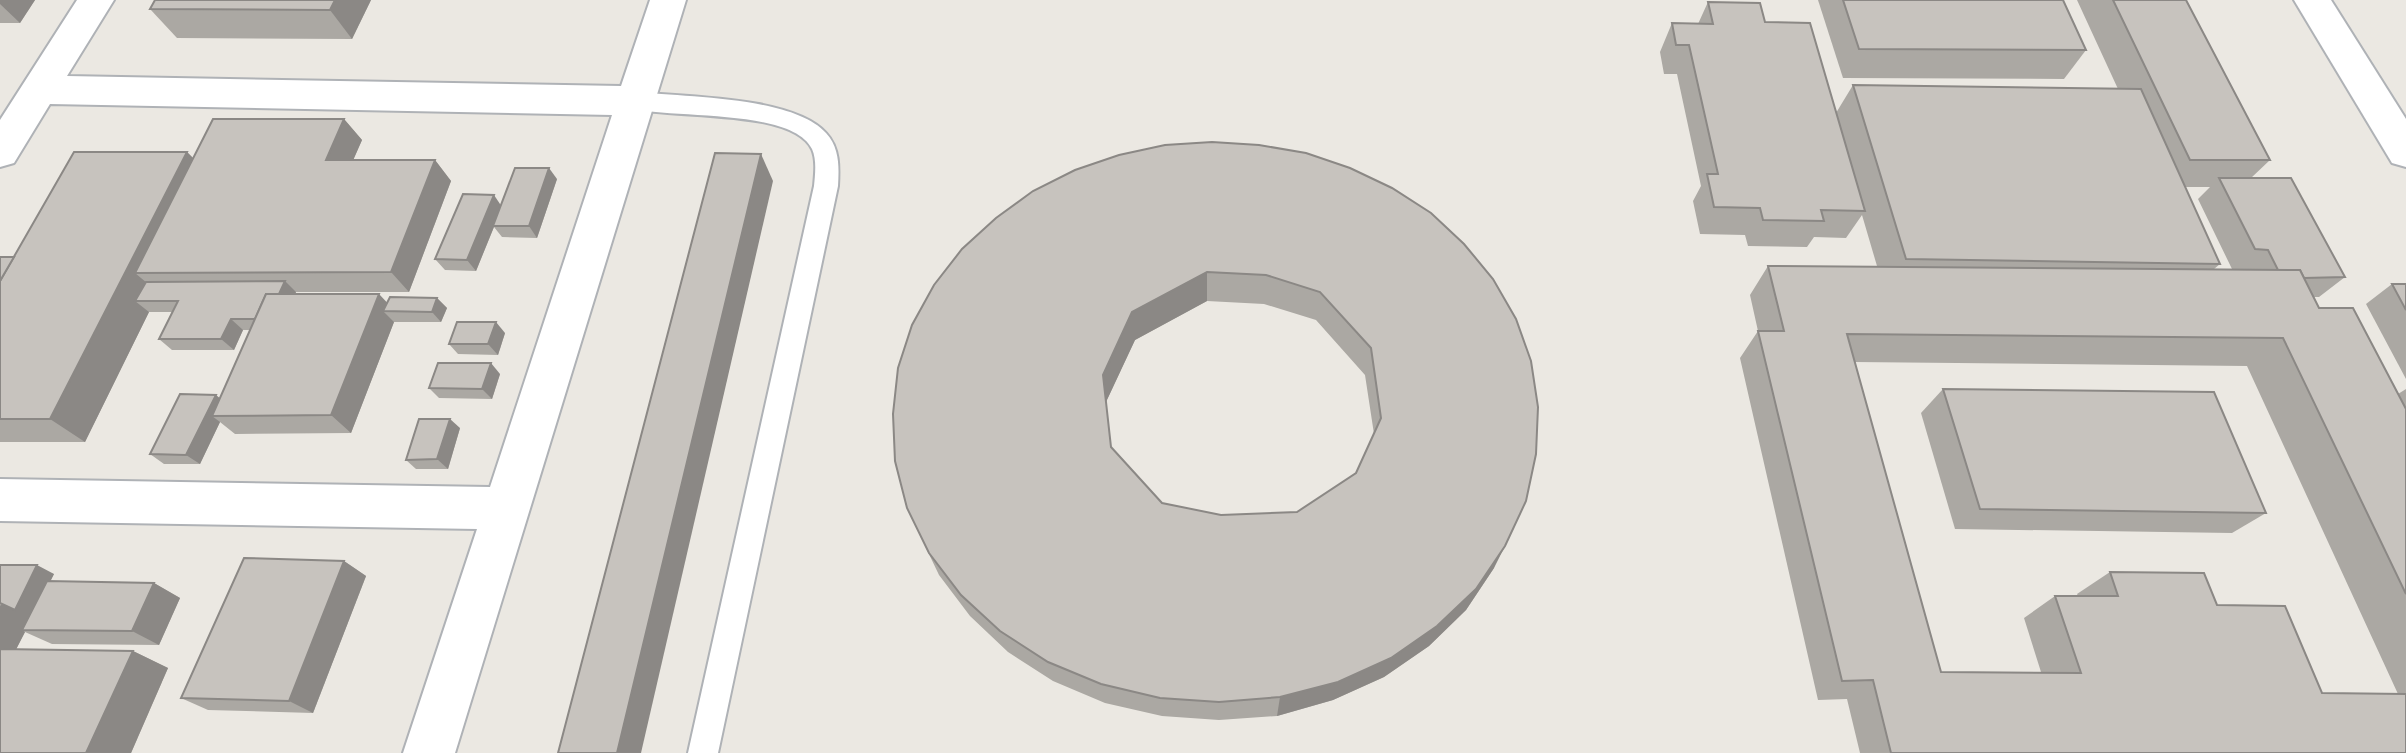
<svg xmlns="http://www.w3.org/2000/svg" width="2406" height="753" viewBox="0 0 2406 753" font-family="'Golos Text',sans-serif">
<style>
.lines{fill:none;stroke-linecap:round;stroke-linejoin:round}
.service-casing{stroke:#afb2b6;stroke-width:4}
.minor-casing{stroke:#afb2b6;stroke-width:4}
.service{fill:#fff;fill-rule:evenodd}
.minor{fill:#fff;fill-rule:evenodd}
.wall{fill:#aba8a3;fill-rule:evenodd}
.shaded-wall{fill:#8b8885}
.building{fill:#c7c3be;stroke:#8b8885;stroke-width:2;fill-rule:evenodd}
</style>
<rect width="100%" height="100%" fill="#ebe8e2"/>
<g class="lines">
<defs>
<path id="service" d="M 635,92 C 683,97 793,96 826,133 C 840,148 839,168 838,186 L 718,753 L 688,753 L 814,186 C 815,175 817,160 812,149 C 791,107 667,120 627,107 L 624,101 L 627,95 Z"/>
<g id="minor">
<polygon points="77,0 114,0 67,76 621,86 650,0 686,0 455,753 403,753 477,529 0,521 0,479 490,487 612,115 50,104 14,163 0,167 0,120"/>
<polygon points="2294,0 2331,0 2406,119 2406,167 2392,163"/>
</g>
</defs>
<use href="#service" class="service-casing"/>
<use href="#minor" class="minor-casing"/>
<use href="#service" class="service"/>
<use href="#minor" class="minor"/>
</g>
<g class="wall">
<polygon points="0,0 35,0 20,23 0,23"/>
<polygon points="371,0 352,39 177,38 150,9"/>
<polygon points="1818,0 2063,0 2086,50 2064,79 1843,78"/>
<path d="M 2077,0 L 2186,0 L 2270,160 L 2251,178 L 2345,277 L 2319,297 L 2313,297 L 2319,308 L 2398,394 L 2406,389 L 2406,753 L 1860,753 L 1847,699 L 1818,700 L 1740,358 L 1758,331 L 1750,295 L 1768,266 L 1877,266 L 1862,215 L 1846,238 L 1814,237 L 1807,247 L 1748,246 L 1745,235 L 1700,234 L 1693,201 L 1701,186 L 1677,74 L 1664,74 L 1660,52 L 1672,23 L 1698,24 L 1708,2 L 1765,22 L 1836,113 L 1853,85 L 2118,89 ZM 2185,187 L 2210,187 L 2198,199 L 2232,269 L 2214,269 L 2220,264 ZM 1854,362 L 2247,366 L 2398,694 L 2322,693 L 2217,605 L 2110,572 L 2077,594 L 2078,596 L 2055,596 L 2024,618 L 2041,672 L 1941,672 Z"/>
<polygon points="344,119 362,140 353,160 435,160 451,181 409,292 296,292 295,294 387,303 437,298 447,308 441,322 394,322 351,433 235,434 220,422 200,464 164,464 150,454 220,398 250,330 243,330 234,350 172,350 159,339 172,312 149,312 85,442 0,442 0,257 14,257 187,152 193,158"/>
<polygon points="557,179 537,238 502,237 494,227 476,271 445,270 435,259 501,205"/>
<path d="M 1033,191 L 1531,361 L 1494,568 L 1466,610 L 1429,646 L 1384,677 L 1333,700 L 1277,716 L 1219,720 L 1162,716 L 1105,703 L 1053,681 L 1008,652 L 970,616 L 939,575 L 907,508 ZM 1207,301 L 1264,304 L 1316,320 L 1365,375 L 1374,434 L 1356,473 L 1297,512 L 1221,515 L 1162,503 L 1111,447 L 1106,402 L 1135,340 Z"/>
<polygon points="2392,284 2406,284 2406,379 2366,304"/>
<polygon points="505,333 498,355 458,354 449,344"/>
<polygon points="500,374 492,399 439,398 429,388"/>
<polygon points="1943,389 2266,513 2232,533 1955,529 1921,413"/>
<polygon points="460,428 448,469 416,469 406,460"/>
<polygon points="344,561 366,576 313,713 208,710 181,698"/>
<polygon points="0,565 54,574 50,581 154,583 180,598 159,645 52,644 25,632 16,649 133,651 168,668 131,753 0,753"/>
</g>
<g class="shaded-wall">
<polygon points="0,0 35,0 20,23 0,4"/>
<polygon points="335,0 371,0 352,39 330,10"/>
<polygon points="344,119 362,140 344,181 326,160"/>
<polygon points="187,152 215,180 135,273 159,293 135,301 149,312 85,442 50,419"/>
<polygon points="761,154 773,181 641,753 617,753"/>
<polygon points="435,160 451,181 409,292 391,272"/>
<polygon points="549,168 557,179 537,238 529,226"/>
<polygon points="494,195 502,207 476,271 467,260"/>
<polygon points="1207,272 1207,301 1135,340 1106,402 1103,375 1132,312"/>
<polygon points="285,281 296,292 280,330 269,319"/>
<polygon points="379,294 395,311 383,311 394,322 351,433 331,415"/>
<polygon points="437,298 447,308 441,322 432,312"/>
<polygon points="231,319 243,330 234,350 221,339"/>
<polygon points="496,322 505,333 498,355 488,344"/>
<polygon points="491,363 500,374 492,399 482,389"/>
<polygon points="216,395 228,405 212,416 220,422 200,464 186,455"/>
<polygon points="450,419 460,428 448,469 437,459"/>
<polygon points="1505,546 1494,568 1466,610 1429,646 1384,677 1333,700 1277,716 1280,697"/>
<polygon points="344,561 366,576 313,713 289,701"/>
<polygon points="37,565 54,574 26,631 22,630 25,632 0,681 0,606"/>
<polygon points="154,583 180,598 159,645 132,631"/>
<polygon points="133,651 168,668 131,753 86,753"/>
</g>
<g class="building">
<polygon points="155,0 335,0 330,10 150,9"/>
<polygon points="1843,0 2063,0 2086,50 1859,49"/>
<polygon points="2113,0 2186,0 2270,160 2190,160"/>
<polygon points="1708,2 1760,3 1765,22 1810,23 1865,211 1821,210 1824,221 1763,220 1760,208 1714,207 1707,174 1718,174 1689,45 1676,45 1672,23 1713,24"/>
<polygon points="1853,85 2141,89 2220,264 1906,259"/>
<polygon points="213,119 344,119 326,160 435,160 391,272 135,273"/>
<path d="M 1212,142 L 1259,145 L 1306,153 L 1350,168 L 1392,188 L 1431,213 L 1464,244 L 1493,279 L 1516,319 L 1531,361 L 1538,407 L 1536,454 L 1526,501 L 1505,546 L 1476,589 L 1437,626 L 1391,658 L 1338,682 L 1280,697 L 1219,702 L 1160,698 L 1101,684 L 1048,662 L 1000,631 L 961,595 L 929,553 L 907,508 L 895,461 L 893,414 L 898,368 L 912,325 L 934,285 L 962,249 L 996,218 L 1033,191 L 1075,170 L 1119,155 L 1165,145 ZM 1207,272 L 1266,275 L 1320,292 L 1371,348 L 1381,418 L 1356,473 L 1297,512 L 1221,515 L 1162,503 L 1111,447 L 1103,375 L 1132,312 Z"/>
<polygon points="74,152 187,152 50,419 0,419 0,281"/>
<polygon points="715,153 761,154 617,753 558,753"/>
<polygon points="515,168 549,168 529,226 493,226"/>
<polygon points="2219,178 2291,178 2345,277 2304,278 2300,270 2278,270 2268,250 2255,249"/>
<polygon points="463,194 494,195 467,260 435,259"/>
<polygon points="0,257 14,257 0,281"/>
<polygon points="1768,266 2300,270 2319,308 2353,308 2406,409 2406,594 2283,338 1847,334 1941,672 2081,673 2055,596 2118,596 2110,572 2204,573 2217,605 2285,606 2322,693 2406,694 2406,753 1891,753 1873,680 1842,681 1758,331 1784,331"/>
<polygon points="285,281 279,294 266,294 255,319 231,319 221,339 159,339 178,301 135,301 146,282"/>
<polygon points="2392,284 2406,284 2406,310"/>
<polygon points="266,294 379,294 331,415 212,416"/>
<polygon points="390,297 437,298 432,312 383,311"/>
<polygon points="457,322 496,322 488,344 449,344"/>
<polygon points="438,363 491,363 482,389 429,388"/>
<polygon points="1943,389 2214,392 2266,513 1980,509"/>
<polygon points="180,394 216,395 186,455 150,454"/>
<polygon points="419,419 450,419 437,459 406,460"/>
<polygon points="244,558 344,561 289,701 181,698"/>
<polygon points="0,565 37,565 15,610 0,603"/>
<polygon points="47,581 154,583 132,631 22,630"/>
<polygon points="0,649 133,651 86,753 0,753"/>
</g>
</svg>
